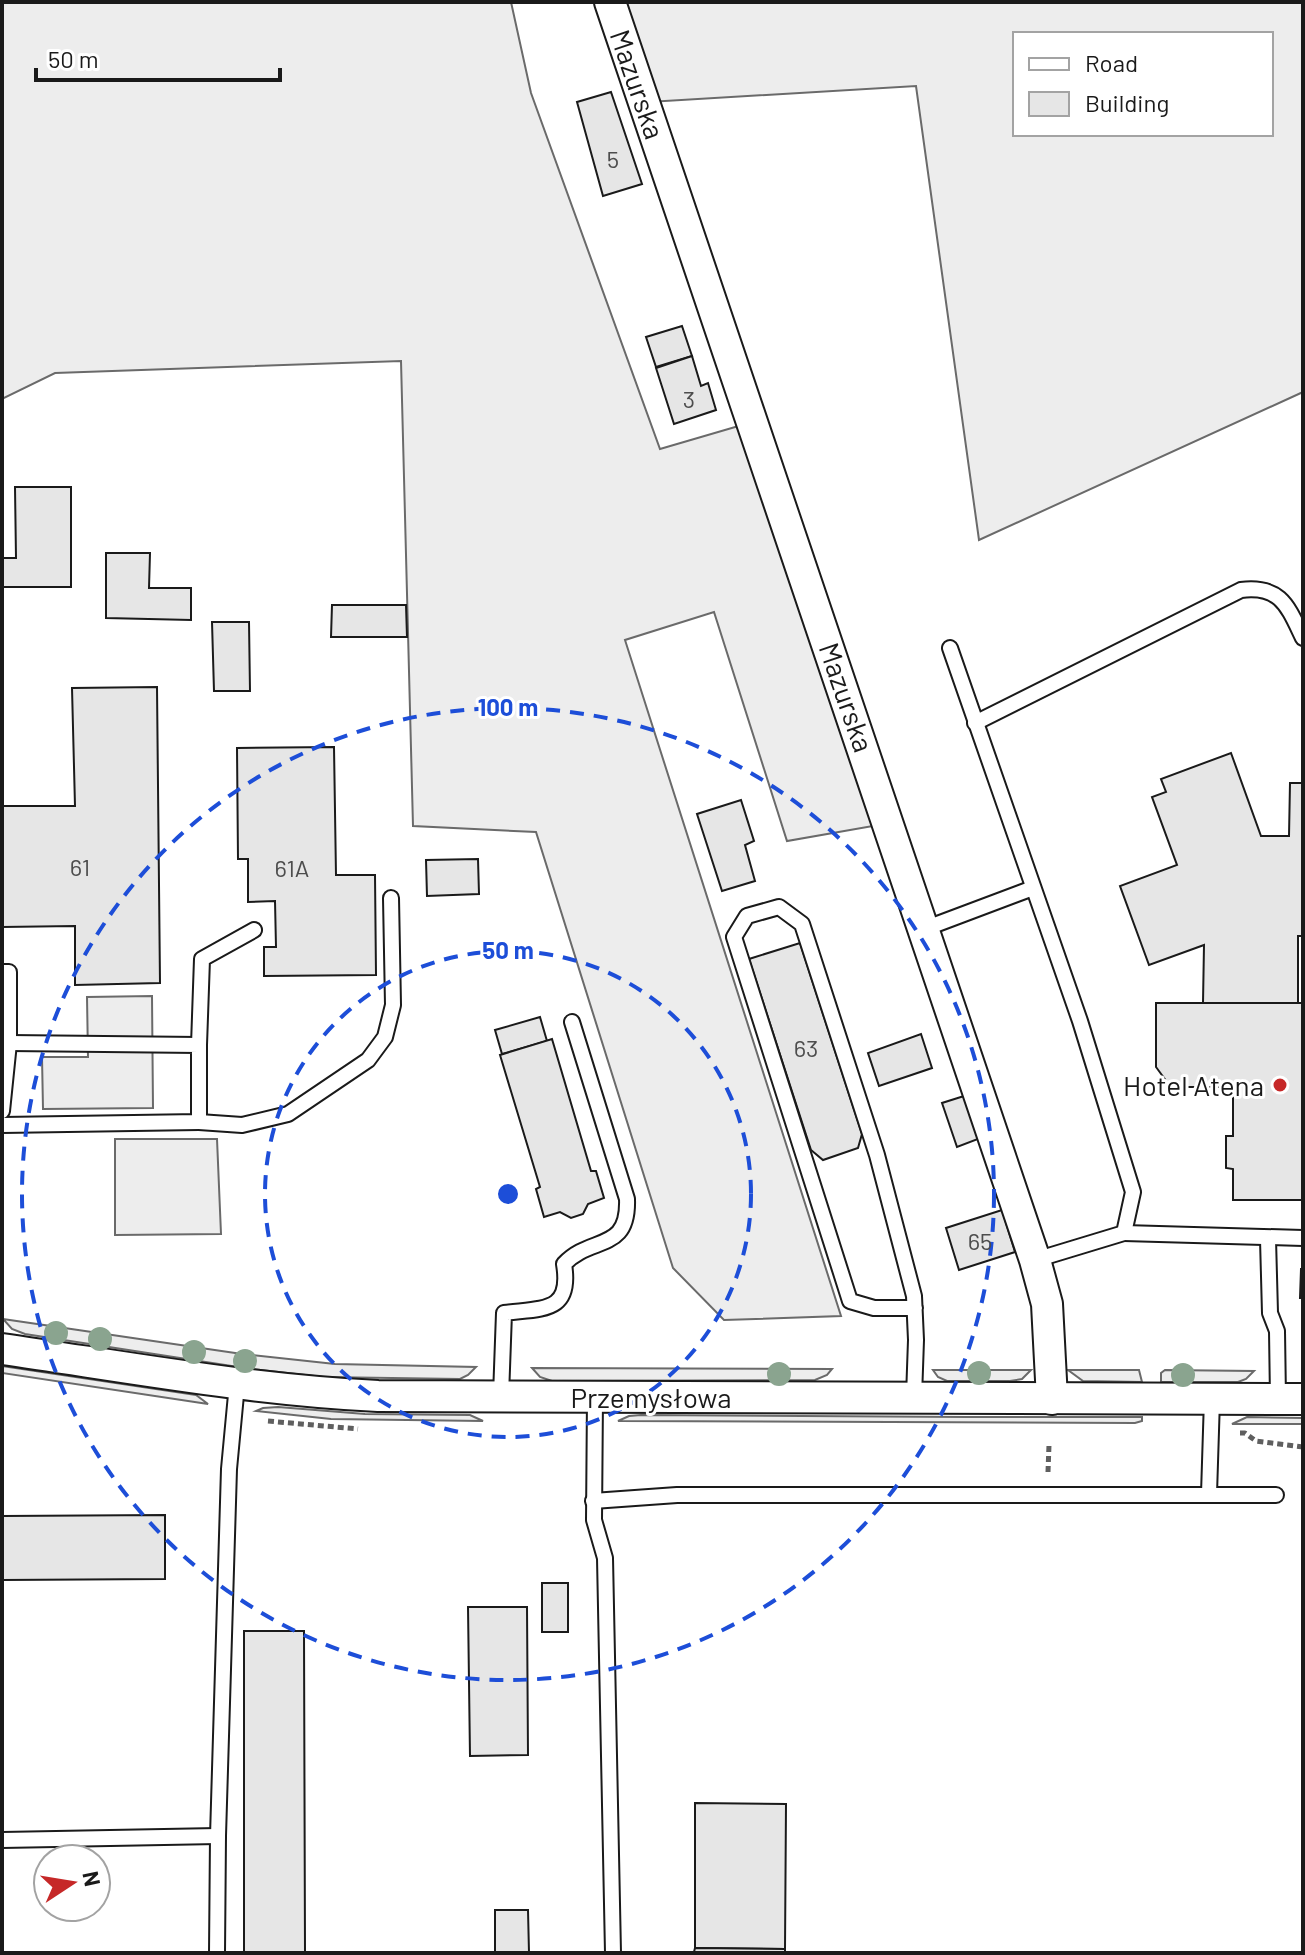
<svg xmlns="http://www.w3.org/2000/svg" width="1305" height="1955" viewBox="0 0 1305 1955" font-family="Barlow,sans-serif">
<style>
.built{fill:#ededed;stroke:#6a6a6a;stroke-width:2;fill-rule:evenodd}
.building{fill:#e6e6e6;stroke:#1a1a1a;stroke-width:2}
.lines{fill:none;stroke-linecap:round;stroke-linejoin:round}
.lane-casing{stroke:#1a1a1a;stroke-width:18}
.street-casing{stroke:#1a1a1a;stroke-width:34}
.path{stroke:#5f5f5f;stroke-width:5;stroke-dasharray:6 4;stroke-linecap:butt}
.lane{stroke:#fff;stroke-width:14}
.street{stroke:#fff;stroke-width:30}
.tree{fill:#8aa48f}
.ring{fill:none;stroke:#1d4ed8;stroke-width:4;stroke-dasharray:14 10}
.poi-dot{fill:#c62828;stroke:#fff;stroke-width:3}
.labels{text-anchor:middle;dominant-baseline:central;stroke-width:6;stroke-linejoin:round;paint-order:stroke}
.number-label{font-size:24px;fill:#4d4d4d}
.street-label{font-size:28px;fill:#1a1a1a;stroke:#fff}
.poi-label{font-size:28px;fill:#1a1a1a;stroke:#fff;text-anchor:end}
.centre{fill:#1d4ed8;stroke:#fff;stroke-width:4}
.ring-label{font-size:24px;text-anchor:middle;font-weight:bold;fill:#1d4ed8;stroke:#fff;stroke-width:6;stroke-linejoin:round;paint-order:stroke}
</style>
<rect width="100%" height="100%" fill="#fff"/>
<g class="built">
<polygon points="2,2 511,2 531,93 660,449 742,425 873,826 787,841 714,612 625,640 841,1316 724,1320 673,1268 536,832 413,826 401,361 55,373 2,399"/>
<path d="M 598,2 L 1303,2 L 1303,392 L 979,540 L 916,86 L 632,103 ZM 1015,34 L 1271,34 L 1271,134 L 1015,134 Z"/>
<polygon points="152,996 153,1108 43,1109 42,1057 88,1057 87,997"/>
<polygon points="115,1139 217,1139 221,1234 115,1235"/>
<polygon points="3,1319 242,1354 335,1364 476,1367 468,1375 460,1379 323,1377 251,1369 25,1334 12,1329"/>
<polygon points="2,1366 196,1395 208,1404 2,1373"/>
<polygon points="532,1368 832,1369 827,1375 815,1380 552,1381 540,1377"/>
<polygon points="933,1370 1031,1370 1022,1379 1010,1381 947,1381 938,1377"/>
<polygon points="1068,1370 1139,1370 1142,1382 1083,1381"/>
<polygon points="1165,1370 1254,1371 1246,1379 1238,1382 1161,1382 1161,1373"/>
<polygon points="278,1407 365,1414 470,1415 483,1421 331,1419 256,1411 263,1408"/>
<polygon points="641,1415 966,1417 1142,1417 1142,1421 1135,1423 618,1421 629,1416"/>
<polygon points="1247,1417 1303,1418 1303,1424 1232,1424"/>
</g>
<g class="building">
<polygon points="611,92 642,184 603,196 577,102"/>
<polygon points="682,326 692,356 656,367 646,337"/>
<polygon points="692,356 701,386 708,383 716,410 674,424 656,368"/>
<polygon points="15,487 71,487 71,587 2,587 2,558 16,558"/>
<polygon points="106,553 150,553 149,588 191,588 191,620 106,618"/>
<polygon points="332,605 406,605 407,637 331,637"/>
<polygon points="212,622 249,622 250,691 214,691"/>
<polygon points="157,687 160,983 75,985 75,926 2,927 2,806 75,806 72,688"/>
<polygon points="334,747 336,875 375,875 376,975 264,976 264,947 276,947 275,901 248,902 248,859 238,859 237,748"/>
<polygon points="1231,753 1261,836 1289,836 1290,783 1303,783 1303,936 1298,936 1298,1004 1203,1003 1204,945 1149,965 1120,886 1177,865 1152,797 1166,792 1161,779"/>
<polygon points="741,800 754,841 745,845 755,881 722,891 697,814"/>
<polygon points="478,859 479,894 427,896 426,860"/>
<polygon points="800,943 862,1134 858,1148 823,1160 811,1150 749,959"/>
<polygon points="1156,1003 1303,1003 1303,1200 1233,1200 1233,1169 1226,1168 1226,1136 1233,1136 1233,1087 1180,1087 1167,1082 1156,1067"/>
<polygon points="540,1017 547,1041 502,1054 495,1030"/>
<polygon points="921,1034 932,1068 879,1086 868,1053"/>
<polygon points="552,1039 591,1171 596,1171 604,1198 588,1204 583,1214 571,1218 560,1212 544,1217 536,1189 540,1187 500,1055"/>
<polygon points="964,1096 978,1139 957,1147 942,1103"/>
<polygon points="1002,1210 1015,1252 959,1270 946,1228"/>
<polygon points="1301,1269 1303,1269 1303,1298 1300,1298"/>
<polygon points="165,1515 165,1579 2,1580 2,1516"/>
<rect x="542" y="1583" width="26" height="49"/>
<polygon points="468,1607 527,1607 528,1755 470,1756"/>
<polygon points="244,1631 304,1631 305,1953 244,1953"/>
<polygon points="695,1803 786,1804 785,1949 695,1948"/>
<polygon points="495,1910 528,1910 529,1953 495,1953"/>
<polygon points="695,1948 785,1949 785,1953 679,1953 694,1952"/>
</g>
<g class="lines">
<defs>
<g id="lane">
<polyline points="950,648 1080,1021 1133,1192 1124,1233 1035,1260"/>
<path d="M 975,723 L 1241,590 C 1281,585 1288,607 1303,638"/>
<polyline points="924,929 1033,888"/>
<polyline points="2,972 9,972 9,1043 2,1111"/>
<polyline points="199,1045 202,959 254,930"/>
<polyline points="199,1122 242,1125 288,1114 368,1060 385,1037 393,1005 391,898"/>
<polyline points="2,1125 199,1122 199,1045 9,1043"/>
<polyline points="1124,1233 1303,1238"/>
<polyline points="1268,1239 1270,1313 1277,1331 1278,1399"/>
<path d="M 501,1396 L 504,1313 C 543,1308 572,1313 564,1264 C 591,1235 629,1253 627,1199 L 572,1022"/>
<polyline points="595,1397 594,1520 605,1558 613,1953"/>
<polyline points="914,1397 916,1340 914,1296 877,1155 802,924 779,907 747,916 734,937 850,1301 874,1308 915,1308"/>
<polyline points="1209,1494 1212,1399"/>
<polyline points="593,1501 677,1495 1276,1495"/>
<polyline points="2,1840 218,1836"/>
<polyline points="217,1953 218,1836 229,1469 237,1384"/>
</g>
<g id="street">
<polyline points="610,2 1035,1260 1047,1304 1052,1399"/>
<path d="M 2,1349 C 127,1367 252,1390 378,1396 L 1303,1399"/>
</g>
</defs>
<use href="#lane" class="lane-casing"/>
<use href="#street" class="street-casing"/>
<g class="path">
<polyline points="268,1421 358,1429"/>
<polyline points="1240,1433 1245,1433 1256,1441 1303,1447"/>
<polyline points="1048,1472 1049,1445"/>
</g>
<use href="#lane" class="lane"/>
<use href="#street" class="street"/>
</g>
<g class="tree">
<circle cx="56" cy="1333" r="12"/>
<circle cx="100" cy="1339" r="12"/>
<circle cx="194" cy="1352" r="12"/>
<circle cx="245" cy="1361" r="12"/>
<circle cx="979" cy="1373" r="12"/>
<circle cx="779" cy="1374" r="12"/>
<circle cx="1183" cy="1375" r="12"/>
</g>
<g class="ring">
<circle cx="508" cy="1194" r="243"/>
<circle cx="508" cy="1194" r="486"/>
</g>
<circle class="poi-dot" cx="1280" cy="1085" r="8"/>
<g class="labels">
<g class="number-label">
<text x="613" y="158">5</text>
<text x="689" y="398">3</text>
<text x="80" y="866">61</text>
<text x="292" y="867">61A</text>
<text x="806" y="1047">63</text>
<text x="980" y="1240">65</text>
</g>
<g class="street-label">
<text transform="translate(638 84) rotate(71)">Mazurska</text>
<text transform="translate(847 697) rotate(71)">Mazurska</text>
<text x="651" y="1397">Przemysłowa</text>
</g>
<g class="poi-label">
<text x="1264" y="1085">Hotel Atena</text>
</g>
</g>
<circle cx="508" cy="1194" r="12" class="centre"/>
<g class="ring-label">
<text x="508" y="716">100 m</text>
<text x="508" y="959">50 m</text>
</g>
<rect width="1305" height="1955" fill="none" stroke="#1a1a1a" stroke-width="8"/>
<rect x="1013" y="32" width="260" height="104" fill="#ffffff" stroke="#a3a3a3" stroke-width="2"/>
<rect x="1029" y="58" width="40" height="12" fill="#ffffff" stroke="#a3a3a3" stroke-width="2"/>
<text x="1085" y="72" font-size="24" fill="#1a1a1a">Road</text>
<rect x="1029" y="92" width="40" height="24" fill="#e6e6e6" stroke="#a3a3a3" stroke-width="2"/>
<text x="1085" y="112" font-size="24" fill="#1a1a1a">Building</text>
<g transform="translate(72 1883) rotate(78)"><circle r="38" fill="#ffffff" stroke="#a3a3a3" stroke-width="2"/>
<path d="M0-6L14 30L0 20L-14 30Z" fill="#c62828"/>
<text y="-12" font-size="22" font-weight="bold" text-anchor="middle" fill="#1a1a1a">N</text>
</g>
<path d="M36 68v12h244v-12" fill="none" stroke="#1a1a1a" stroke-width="4"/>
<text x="48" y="68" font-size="24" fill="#1a1a1a" stroke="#ffffff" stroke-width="6" paint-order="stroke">50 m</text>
</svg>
